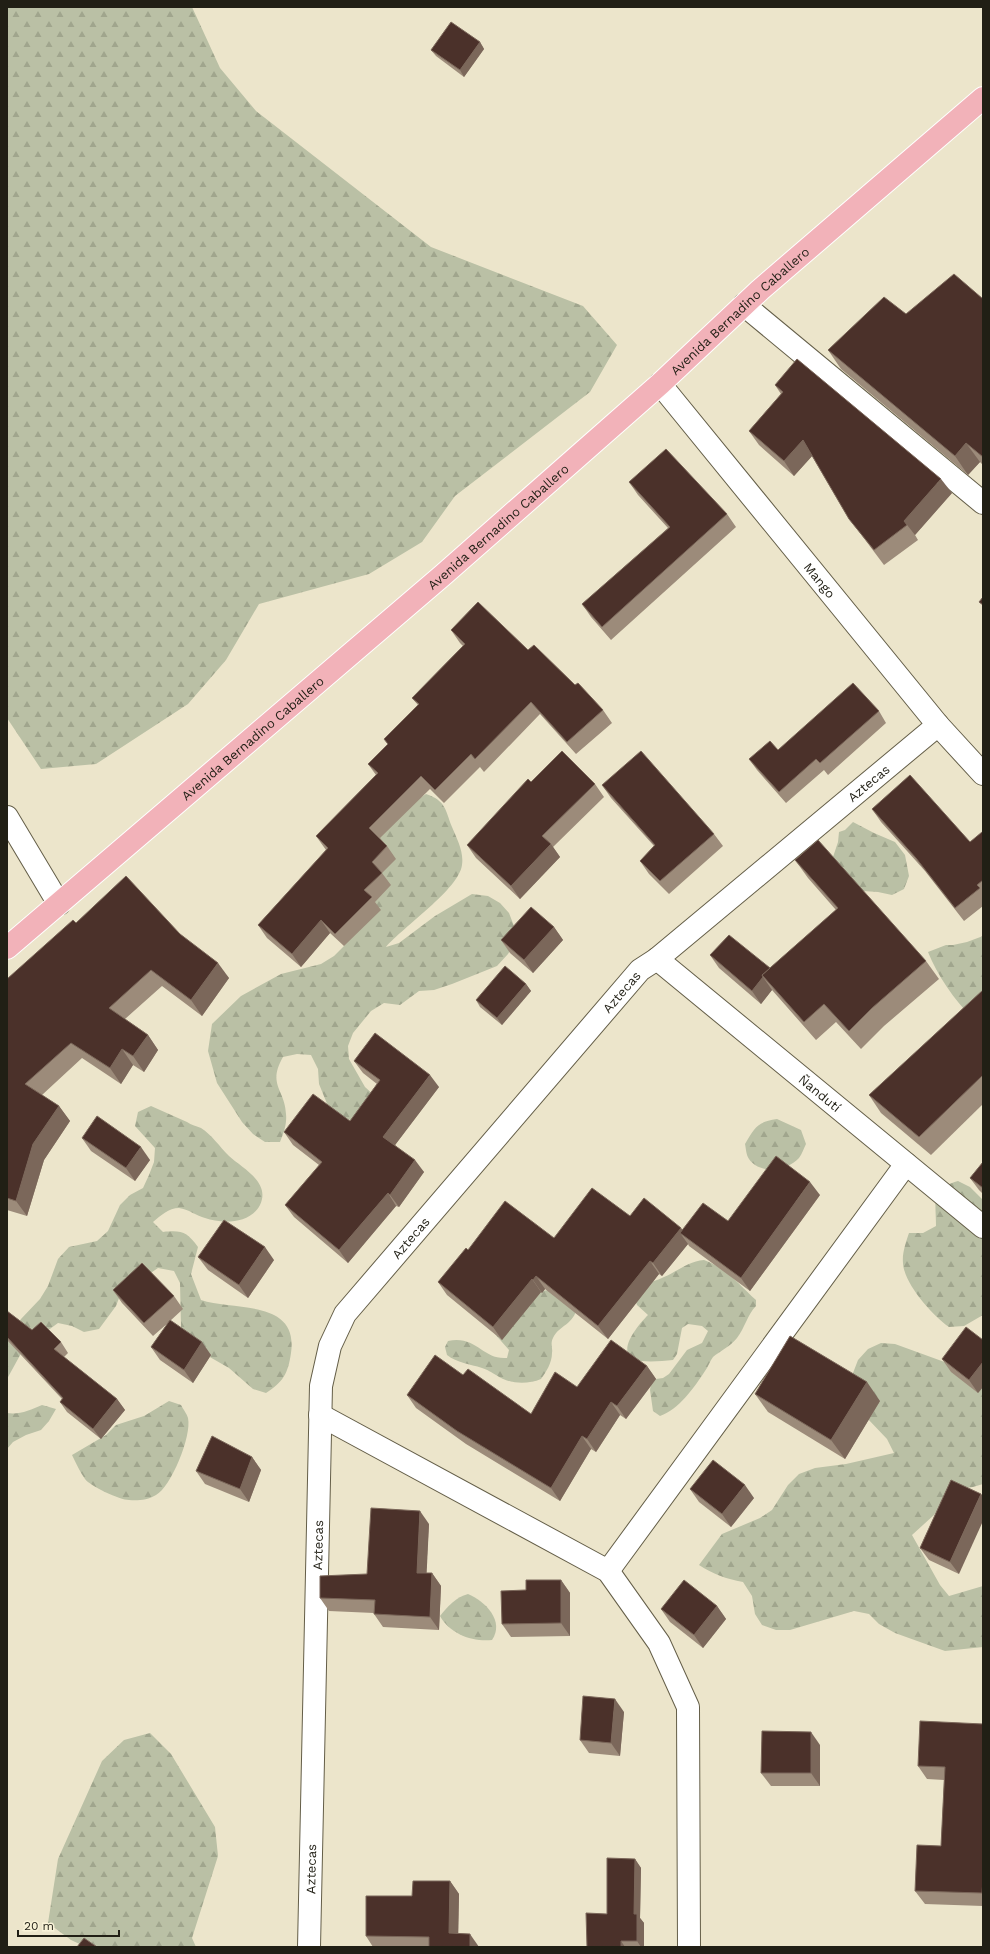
<svg xmlns="http://www.w3.org/2000/svg" width="990" height="1954" viewBox="0 0 990 1954" font-family="'Work Sans',sans-serif">
<style>
.forest{fill:url(#forest-firs)}
.lines{fill:none;stroke-linecap:round;stroke-linejoin:round}
.minor-casing{stroke:#645e48;stroke-width:24}
.major-casing{stroke:#fff;stroke-width:24}
.minor{stroke:#fff;stroke-width:22}
.major{stroke:#f2b2b9;stroke-width:22}
.wall{fill:#9c8b7a}
.shaded-wall{fill:#7b675a}
.building{fill:#4b312a;stroke:#7b675a}
.labels{text-anchor:middle;dominant-baseline:central;stroke-width:4;stroke-linejoin:round;paint-order:stroke}
.street-label{font-size:13px;fill:#211f15;stroke:#f9f3d8}
</style>
<defs>
<pattern id="forest-firs" width="22" height="20" patternUnits="userSpaceOnUse"><rect width="22" height="20" fill="#bac0a5"/><path d="M5 1l3.5 6h-7zM16 11l3.5 6h-7z" fill="#a0a58d"/></pattern>
</defs>
<rect width="100%" height="100%" fill="#ece5cb"/>
<g class="forest">
<polygon points="7,7 192,7 220,68 256,111 431,247 583,306 617,345 590,392 455,496 422,542 369,574 259,604 226,660 188,704 96,764 41,769 7,718"/>
<path d="M 426,794 C 446,801 445,809 452,827 C 457,839 464,852 462,865 C 459,889 403,927 386,947 L 399,943 L 435,916 L 472,894 L 488,896 L 500,903 L 509,913 L 514,926 L 516,941 L 508,954 L 497,966 L 452,984 L 434,990 L 419,991 L 400,1005 L 384,1003 L 371,1011 L 353,1033 L 348,1046 L 349,1059 L 365,1087 L 375,1096 L 357,1123 L 330,1111 L 319,1084 L 318,1069 L 311,1055 L 297,1054 L 283,1057 C 267,1085 285,1089 286,1114 C 287,1124 284,1132 280,1142 L 265,1142 L 253,1134 L 242,1122 L 217,1083 L 208,1051 L 212,1024 L 241,996 L 281,974 L 321,964 L 334,956 L 344,946 L 385,821 Z"/>
<polygon points="853,822 874,833 895,842 905,855 909,876 904,889 892,895 878,892 847,890 833,857 838,842 839,832 845,830"/>
<path d="M 983,936 L 983,1027 C 960,1009 939,979 928,952 L 946,945 L 953,945 L 967,942 Z"/>
<path d="M 151,1106 C 163,1111 175,1117 187,1122 C 191,1125 197,1126 201,1128 C 212,1135 219,1146 229,1156 C 242,1168 271,1182 260,1205 C 250,1224 222,1224 205,1218 C 197,1216 188,1209 179,1208 C 169,1208 160,1216 153,1222 L 163,1232 C 182,1230 187,1232 198,1247 L 191,1274 L 201,1300 C 234,1311 299,1299 291,1353 C 288,1374 283,1382 266,1393 L 253,1389 L 229,1368 L 201,1352 L 189,1340 L 181,1327 L 180,1283 L 174,1271 L 158,1268 L 121,1293 L 116,1306 L 99,1329 L 84,1332 L 72,1326 L 58,1323 L 24,1348 L 7,1379 L 7,1341 L 21,1319 L 40,1299 L 48,1286 L 58,1259 L 69,1247 L 97,1241 L 108,1231 L 120,1205 L 130,1195 L 143,1188 L 149,1175 L 154,1162 L 155,1148 L 135,1126 L 138,1112 Z"/>
<path d="M 777,1119 L 801,1130 L 806,1144 C 804,1148 802,1154 799,1158 C 787,1171 760,1175 749,1159 C 746,1155 746,1148 745,1144 C 755,1127 757,1122 777,1119 Z"/>
<path d="M 958,1181 L 970,1187 L 983,1200 L 983,1315 L 964,1326 L 949,1327 C 933,1316 904,1284 903,1263 C 902,1253 906,1242 909,1233 L 923,1233 L 936,1226 C 936,1201 930,1189 958,1181 Z"/>
<path d="M 704,1260 C 728,1269 738,1284 756,1300 L 756,1306 C 747,1315 745,1328 737,1338 C 731,1346 720,1351 713,1357 C 710,1361 708,1367 705,1371 C 694,1388 679,1409 660,1416 L 653,1411 L 650,1390 L 651,1383 L 656,1379 L 663,1378 L 669,1374 L 687,1350 L 702,1343 L 708,1331 L 702,1326 L 688,1324 L 682,1328 L 677,1354 L 673,1360 C 663,1361 652,1362 641,1361 C 611,1357 638,1325 648,1315 L 637,1305 L 634,1297 L 640,1285 C 648,1282 657,1281 664,1277 C 678,1271 689,1261 704,1260 Z"/>
<path d="M 562,1289 L 577,1307 C 574,1325 559,1325 553,1338 C 550,1344 553,1348 552,1353 C 552,1363 546,1372 541,1379 C 527,1385 508,1384 496,1375 C 491,1372 488,1370 482,1368 C 470,1364 457,1363 447,1355 L 445,1347 L 448,1341 C 477,1335 482,1360 507,1358 L 509,1350 L 494,1333 L 540,1291 Z"/>
<path d="M 881,1343 L 895,1344 L 983,1376 L 983,1484 L 973,1487 L 951,1490 L 934,1515 L 912,1535 L 940,1585 L 949,1596 L 983,1586 L 983,1647 L 945,1651 L 895,1633 L 879,1624 L 869,1614 L 854,1611 L 790,1630 L 776,1630 L 762,1625 L 755,1614 L 752,1596 L 743,1582 C 726,1579 713,1574 699,1565 L 722,1534 L 760,1518 L 772,1510 L 788,1485 L 799,1474 L 815,1468 L 846,1464 L 894,1453 L 887,1439 L 867,1418 L 853,1389 L 853,1373 L 858,1360 L 868,1349 Z"/>
<path d="M 169,1401 L 181,1405 C 183,1409 187,1414 188,1418 C 192,1436 171,1487 156,1495 C 148,1500 137,1501 129,1500 C 120,1500 90,1486 85,1479 C 80,1472 76,1463 72,1455 L 106,1435 L 116,1425 L 144,1416 Z"/>
<path d="M 42,1405 L 56,1409 L 49,1421 L 41,1430 L 26,1435 L 13,1442 L 7,1449 L 7,1413 C 19,1415 31,1410 42,1405 Z"/>
<path d="M 468,1594 C 485,1601 505,1621 492,1640 C 472,1642 450,1634 440,1616 C 448,1606 456,1597 468,1594 Z"/>
<polygon points="150,1733 171,1754 215,1827 218,1856 192,1938 196,1947 86,1947 71,1940 48,1923 58,1859 102,1761 124,1740"/>
</g>
<g class="lines">
<defs>
<g id="minor">
<polyline points="744,305 983,503"/>
<path id="s1" d="M 660,384 L 938,725 L 983,774"/>
<polyline points="7,817 59,904"/>
<path id="s2" d="M 657,959 L 983,1227"/>
<polyline points="320,1415 608,1571 659,1643 688,1707 689,1947"/>
<polyline points="608,1571 906,1164"/>
<path id="s3" d="M 309,1947 L 321,1386 L 330,1346 L 345,1314 L 640,970 L 657,959 L 938,725"/>
</g>
<g id="major">
<path id="s4" d="M 7,948 L 443,575 L 660,384 L 760,290 L 983,98"/>
</g>
</defs>
<use href="#minor" class="minor-casing"/>
<use href="#major" class="major-casing"/>
<use href="#minor" class="minor"/>
<use href="#major" class="major"/>
</g>
<g class="wall">
<polygon points="480,42 484,49 464,77 436,56 431,50"/>
<polygon points="983,299 983,465 980,462 968,475 841,369 828,350 906,314"/>
<polygon points="775,385 952,493 915,535 918,540 884,565 860,533 849,519 812,456 794,476 759,445 749,431 781,394"/>
<polygon points="629,482 727,514 736,527 611,640 591,617 582,604 668,528 638,495"/>
<polygon points="451,630 528,650 575,685 603,710 612,723 576,754 540,714 484,772 480,767 444,803 430,789 380,838 387,846 396,859 382,873 391,885 375,902 381,910 344,946 330,933 301,967 267,938 258,925 326,850 316,836 376,775 368,764 388,744 384,739 418,705 412,698 463,646 460,643"/>
<polygon points="879,711 886,723 828,775 824,770 786,803 757,770 749,759 778,750"/>
<polygon points="531,782 595,784 604,797 553,847 560,857 520,899 476,858 467,845"/>
<polygon points="602,785 714,834 723,846 669,894 649,874 640,861 654,846 611,798"/>
<polygon points="872,809 970,842 983,833 983,906 964,921 925,871 881,822"/>
<polygon points="795,860 926,961 939,979 884,1026 861,1049 836,1022 816,1040 772,990 761,1004 719,968 710,955 770,968 836,910 808,878"/>
<polygon points="76,923 180,934 229,978 202,1016 162,986 125,1019 148,1035 158,1050 144,1072 133,1065 121,1084 82,1058 42,1095 59,1106 70,1121 44,1160 27,1216 7,1210 7,979"/>
<polygon points="554,927 563,940 533,973 510,953 501,940"/>
<polygon points="526,984 531,991 502,1025 480,1007 476,1000"/>
<polygon points="983,990 983,1104 931,1155 881,1113 869,1095"/>
<polygon points="354,1061 439,1087 395,1145 424,1172 399,1207 396,1206 348,1263 294,1217 285,1205 319,1165 293,1145 284,1132 350,1121 377,1084 363,1073"/>
<polygon points="82,1138 150,1160 135,1181 91,1151"/>
<polygon points="983,1162 983,1194 979,1190 970,1178"/>
<polygon points="820,1195 750,1291 689,1246 688,1244 662,1276 659,1274 608,1339 545,1289 542,1293 541,1292 502,1340 447,1295 438,1282 468,1250 554,1238 630,1216 681,1228 682,1230 728,1221"/>
<polygon points="198,1257 274,1260 248,1298 208,1270"/>
<polygon points="113,1290 174,1296 183,1309 170,1321 211,1355 193,1383 160,1360 151,1347 168,1323 153,1336 122,1303"/>
<polygon points="7,1311 32,1330 61,1342 68,1353 64,1357 117,1399 125,1410 101,1439 67,1412 60,1402 62,1399 7,1340"/>
<polygon points="983,1340 983,1387 978,1393 951,1372 942,1359"/>
<polygon points="647,1366 656,1379 626,1419 620,1415 596,1452 591,1449 560,1501 466,1444 416,1408 407,1395 463,1375 531,1414 577,1387"/>
<polygon points="755,1394 880,1401 845,1459 768,1412"/>
<polygon points="252,1457 261,1470 249,1502 205,1484 196,1471"/>
<polygon points="951,1480 959,1574 929,1560 920,1548"/>
<polygon points="690,1489 754,1498 731,1527 699,1502"/>
<polygon points="429,1524 426,1573 432,1573 441,1586 439,1630 383,1627 374,1614 374,1613 329,1611 320,1598 367,1574"/>
<polygon points="561,1580 570,1593 570,1636 511,1637 502,1624 526,1590"/>
<polygon points="717,1606 726,1619 703,1648 670,1622 661,1609"/>
<polygon points="624,1712 620,1756 589,1753 580,1740"/>
<polygon points="983,1724 983,1906 925,1904 915,1891 941,1846 944,1780 927,1779 918,1766"/>
<polygon points="820,1745 820,1786 771,1786 761,1773"/>
<polygon points="635,1859 641,1868 640,1918 644,1923 644,1947 587,1947 607,1914"/>
<polygon points="450,1881 459,1894 458,1934 479,1947 373,1947 366,1936 412,1896"/>
</g>
<g class="shaded-wall">
<polygon points="480,42 484,49 464,77 460,70"/>
<polygon points="803,440 813,455 794,476 784,461"/>
<polygon points="966,443 980,462 968,475 955,456"/>
<polygon points="941,479 952,493 915,535 904,521"/>
<polygon points="551,844 560,857 520,899 511,886"/>
<polygon points="321,920 330,933 301,967 292,954"/>
<polygon points="554,927 563,940 533,973 524,960"/>
<polygon points="218,963 229,978 202,1016 191,1000"/>
<polygon points="763,977 772,990 761,1004 752,991"/>
<polygon points="526,984 531,991 502,1025 497,1018"/>
<polygon points="148,1035 158,1050 144,1072 133,1056"/>
<polygon points="122,1049 133,1065 121,1084 110,1068"/>
<polygon points="430,1075 439,1087 392,1149 383,1137"/>
<polygon points="59,1106 70,1121 44,1160 27,1216 16,1201 33,1144"/>
<polygon points="141,1147 150,1160 135,1181 126,1168"/>
<polygon points="415,1160 424,1172 399,1207 390,1195"/>
<polygon points="810,1182 820,1195 750,1291 741,1278"/>
<polygon points="388,1193 396,1206 348,1263 339,1250"/>
<polygon points="681,1228 689,1239 680,1233 688,1244 662,1276 653,1263"/>
<polygon points="265,1247 274,1260 248,1298 239,1285"/>
<polygon points="650,1261 659,1274 608,1339 598,1326"/>
<polygon points="536,1276 545,1289 542,1293 533,1280"/>
<polygon points="532,1279 541,1292 502,1340 493,1327"/>
<polygon points="202,1342 211,1355 193,1383 184,1370"/>
<polygon points="983,1362 983,1387 978,1393 969,1380"/>
<polygon points="647,1366 656,1379 626,1419 617,1406"/>
<polygon points="867,1382 880,1401 845,1459 831,1440"/>
<polygon points="117,1399 125,1410 101,1439 93,1429"/>
<polygon points="611,1402 620,1415 596,1452 587,1439"/>
<polygon points="582,1436 591,1449 560,1501 551,1488"/>
<polygon points="252,1457 261,1470 249,1502 240,1489"/>
<polygon points="745,1485 754,1498 731,1527 722,1514"/>
<polygon points="981,1494 983,1496 983,1521 959,1574 950,1562"/>
<polygon points="420,1511 429,1524 426,1586 417,1573"/>
<polygon points="432,1573 441,1586 439,1630 430,1617"/>
<polygon points="561,1580 570,1593 570,1636 561,1623"/>
<polygon points="717,1606 726,1619 703,1648 694,1635"/>
<polygon points="615,1699 624,1712 620,1756 611,1743"/>
<polygon points="811,1732 820,1745 820,1786 811,1773"/>
<polygon points="635,1859 641,1868 640,1918 644,1923 644,1947 641,1947 637,1941 634,1914"/>
<polygon points="450,1881 459,1894 458,1946 449,1933"/>
<polygon points="470,1934 479,1947 470,1947"/>
<polygon points="621,1941 625,1947 621,1947"/>
</g>
<g class="building">
<polygon points="451,22 480,42 460,70 431,50"/>
<polygon points="954,274 983,299 983,457 966,443 955,456 828,350 884,297 906,314"/>
<polygon points="797,359 941,479 904,521 907,525 874,550 849,519 803,440 784,461 749,431 783,392 775,385"/>
<polygon points="666,449 727,514 602,627 582,604 670,527 629,482"/>
<polygon points="983,597 983,605 979,602"/>
<polygon points="478,602 528,650 534,645 575,685 578,683 603,710 567,742 531,702 475,759 471,754 435,790 421,776 369,828 387,846 372,862 382,873 364,890 372,897 335,934 321,920 292,954 258,925 328,848 316,836 378,773 368,764 388,744 384,739 419,704 412,698 465,644 451,630"/>
<polygon points="853,683 879,711 820,763 816,759 779,792 749,759 770,741 778,750"/>
<polygon points="562,751 595,784 542,836 551,844 511,886 467,845 528,779 531,782"/>
<polygon points="641,751 714,834 660,881 640,861 655,845 602,785"/>
<polygon points="910,775 970,842 982,832 983,833 983,880 977,885 980,888 955,908 916,858 872,809"/>
<polygon points="818,840 926,961 872,1008 849,1031 824,1004 804,1022 762,975 838,908 795,860"/>
<polygon points="126,876 180,934 218,963 191,1000 151,970 109,1008 148,1035 133,1056 122,1049 110,1068 71,1043 25,1084 59,1106 33,1144 16,1201 7,1198 7,979 73,920 76,923"/>
<polygon points="531,907 554,927 524,960 501,940"/>
<polygon points="729,935 770,968 762,975 763,977 752,991 710,955"/>
<polygon points="505,966 526,984 497,1018 476,1000"/>
<polygon points="983,990 983,1075 919,1137 869,1095"/>
<polygon points="375,1033 430,1075 383,1137 415,1160 390,1195 388,1193 339,1250 285,1205 322,1162 284,1132 313,1094 350,1121 380,1080 354,1061"/>
<polygon points="97,1116 141,1147 126,1168 82,1138"/>
<polygon points="776,1156 810,1182 741,1278 680,1233 703,1203 728,1221"/>
<polygon points="983,1162 983,1188 970,1178"/>
<polygon points="592,1188 630,1216 644,1198 681,1228 653,1263 650,1261 598,1326 536,1276 533,1280 532,1279 493,1327 438,1282 466,1248 468,1250 505,1201 554,1238"/>
<polygon points="224,1220 265,1247 239,1285 198,1257"/>
<polygon points="142,1263 174,1296 144,1323 113,1290"/>
<polygon points="7,1311 32,1330 41,1322 61,1342 54,1349 117,1399 93,1429 60,1402 63,1398 7,1337"/>
<polygon points="170,1320 202,1342 184,1370 151,1347"/>
<polygon points="966,1327 983,1340 983,1362 969,1380 942,1359"/>
<polygon points="790,1336 867,1382 831,1440 755,1394"/>
<polygon points="611,1340 647,1366 617,1406 611,1402 587,1439 582,1436 551,1488 457,1431 407,1395 435,1355 463,1375 468,1369 531,1414 555,1372 577,1387"/>
<polygon points="212,1436 252,1457 240,1489 196,1471"/>
<polygon points="713,1460 745,1485 722,1514 690,1489"/>
<polygon points="951,1480 981,1494 950,1562 920,1548"/>
<polygon points="371,1508 420,1511 417,1573 432,1573 430,1617 374,1614 375,1600 320,1598 320,1576 367,1574"/>
<polygon points="526,1580 561,1580 561,1623 502,1624 501,1591 526,1590"/>
<polygon points="684,1580 717,1606 694,1635 661,1609"/>
<polygon points="583,1696 615,1699 611,1743 580,1740"/>
<polygon points="920,1721 983,1724 983,1880 982,1893 915,1891 917,1845 941,1846 945,1767 918,1766"/>
<polygon points="762,1731 811,1732 811,1773 761,1773"/>
<polygon points="607,1858 635,1859 634,1914 637,1914 637,1941 621,1941 621,1947 587,1947 586,1913 607,1914"/>
<polygon points="413,1881 450,1881 449,1933 470,1934 470,1947 429,1947 429,1937 366,1936 366,1896 412,1896"/>
<polygon points="84,1938 97,1947 77,1947"/>
</g>
<g class="labels">
<g class="street-label">
<text stroke="none"><textPath href="#s4" startOffset="971">Avenida Bernadino Caballero</textPath></text>
<text stroke="none"><textPath href="#s4" startOffset="647">Avenida Bernadino Caballero</textPath></text>
<text stroke="none"><textPath href="#s1" startOffset="253">Mango</textPath></text>
<text stroke="none"><textPath href="#s4" startOffset="323">Avenida Bernadino Caballero</textPath></text>
<text stroke="none"><textPath href="#s3" startOffset="1386">Aztecas</textPath></text>
<text stroke="none"><textPath href="#s3" startOffset="1062">Aztecas</textPath></text>
<text stroke="none"><textPath href="#s2" startOffset="211">Ñandutí</textPath></text>
<text stroke="none"><textPath href="#s3" startOffset="738">Aztecas</textPath></text>
<text stroke="none"><textPath href="#s3" startOffset="402">Aztecas</textPath></text>
<text stroke="none"><textPath href="#s3" startOffset="78">Aztecas</textPath></text>
</g>
</g>
<rect width="990" height="1954" fill="none" stroke="#211f15" stroke-width="16"/>
<path d="M18 1930v6h101v-6" fill="none" stroke="#211f15" stroke-width="2"/>
<text x="24" y="1930" font-size="12" fill="#211f15" stroke="#f9f3d8" stroke-width="3" paint-order="stroke">20 m</text>
</svg>
